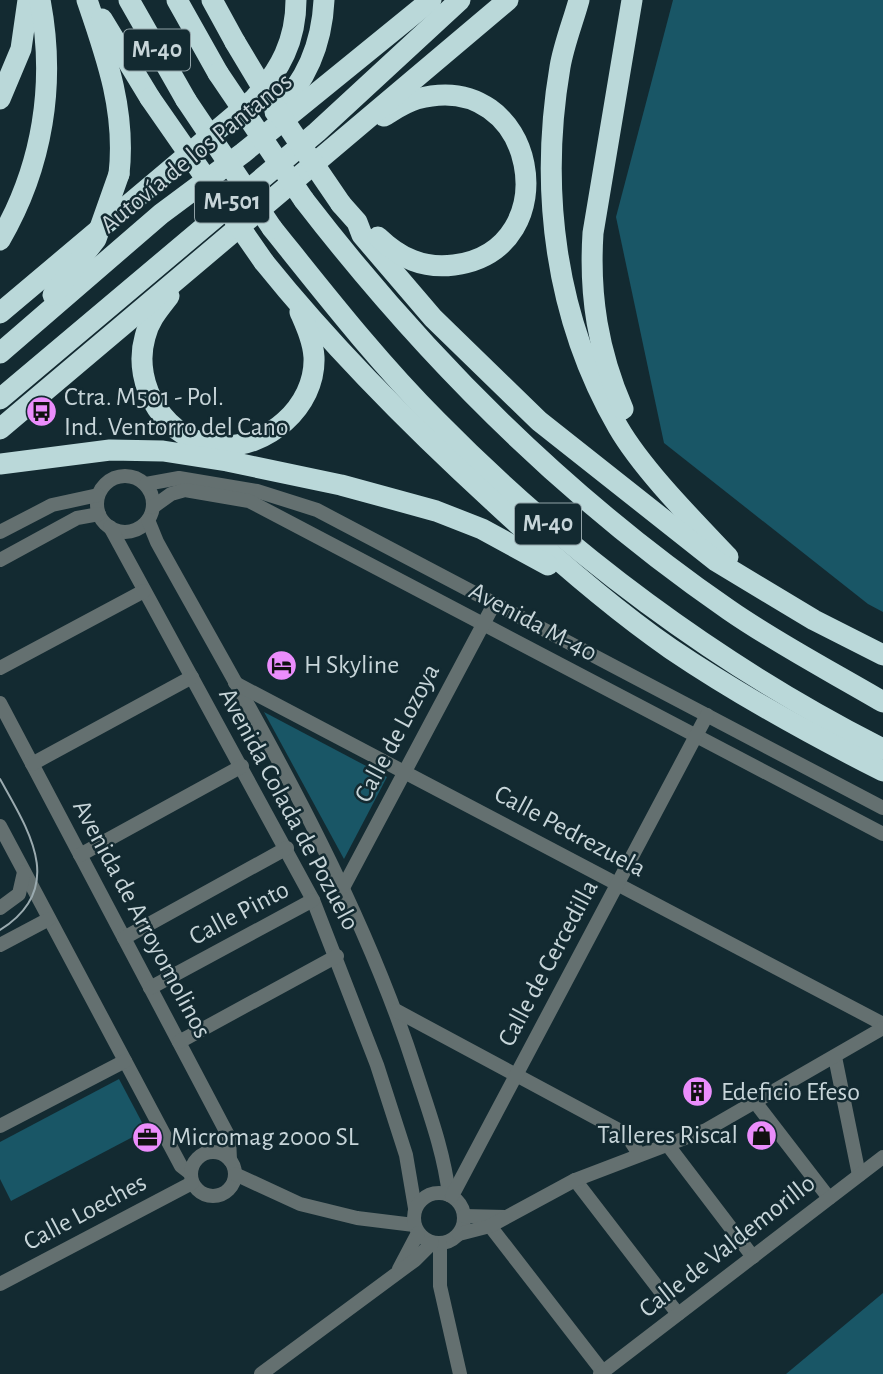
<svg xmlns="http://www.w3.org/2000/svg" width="883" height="1374" viewBox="0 0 883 1374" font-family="'Alegreya Sans',sans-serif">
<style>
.green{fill:#195666}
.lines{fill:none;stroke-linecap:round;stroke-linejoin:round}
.minor{stroke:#647070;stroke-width:14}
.highway{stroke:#bad8d9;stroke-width:21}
.tram{stroke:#9babb0;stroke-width:2}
.highway-bridge{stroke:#bad8d9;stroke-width:21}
.labels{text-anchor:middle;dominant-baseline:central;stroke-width:5;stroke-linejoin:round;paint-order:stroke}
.shield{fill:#132a31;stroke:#91a2a7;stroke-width:2}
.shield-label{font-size:24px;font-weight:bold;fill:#c7d5d9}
.street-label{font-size:26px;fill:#c7d5d9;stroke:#132a31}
.poi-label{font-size:26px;fill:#c7d5d9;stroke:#132a31;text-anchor:start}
</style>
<rect width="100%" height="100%" fill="#132a31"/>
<g class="green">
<polygon points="673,0 883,0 883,612 868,604 664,443 616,217"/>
<polygon points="264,712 387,777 344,859"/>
<polygon points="119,1079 146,1130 11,1201 0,1179 0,1142"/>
<polygon points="883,1293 883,1374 786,1374"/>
</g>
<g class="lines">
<g class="minor">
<circle cx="125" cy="504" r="28"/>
<polyline points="146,484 179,478 257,491 317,510 883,808"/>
<polyline points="153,507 171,494 185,490 249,501 883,834"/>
<path d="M 148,520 L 157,542 C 252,714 356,884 416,1072 C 429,1112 444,1152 449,1195"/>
<polyline points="110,527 313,900 377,1065 406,1155 415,1208"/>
<polyline points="0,532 52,505 98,495"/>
<polyline points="0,560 77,518 99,514"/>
<polyline points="0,668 144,591"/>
<polyline points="235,683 883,1024"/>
<polyline points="0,703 229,1137 230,1160"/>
<polyline points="32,764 192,677"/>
<polyline points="0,826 181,1166 190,1173"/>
<polyline points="80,855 242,766"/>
<polyline points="344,886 494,604"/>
<polyline points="0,908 19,894 24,872"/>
<polyline points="124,938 287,848"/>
<polyline points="0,945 49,919"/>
<polyline points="150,988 313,900"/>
<polyline points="397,1011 626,1134 639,1154"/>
<polyline points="179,1042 337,956"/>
<polyline points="835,1057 859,1175"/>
<polyline points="755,1102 829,1198"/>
<polyline points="0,1126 125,1061"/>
<polyline points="667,1144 753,1257"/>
<circle cx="213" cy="1174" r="22"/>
<polyline points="235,1174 300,1204 357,1218 414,1225"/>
<polyline points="575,1180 678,1314"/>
<circle cx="439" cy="1218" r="25"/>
<polyline points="452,1196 707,715"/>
<polyline points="464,1216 505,1217"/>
<polyline points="490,1226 603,1372"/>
<polyline points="459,1234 490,1226 575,1180 706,1130 883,1028"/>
<polyline points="440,1244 440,1286 460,1374"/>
<polyline points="399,1269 418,1233"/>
<polyline points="0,1284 192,1183"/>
<polyline points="261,1374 415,1260 432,1243"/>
<polyline points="600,1374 883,1157"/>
</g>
<g class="highway">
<path d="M 87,0 C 107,58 126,112 119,174"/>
<polyline points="129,0 186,100"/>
<polyline points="177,0 218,73"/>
<polyline points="212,0 235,42"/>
<path d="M 579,0 C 573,22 564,44 560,67 C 539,190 555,318 618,427 C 643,470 693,520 728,557"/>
<polyline points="102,19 150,98"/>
<polyline points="0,99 21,49 28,0"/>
<path d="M 275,112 C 307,81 322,44 324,0"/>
<path d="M 304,200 C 425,357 565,497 729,610 C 778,644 832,672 883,702"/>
<polyline points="341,204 357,222 362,235 433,318 539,421 716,561 814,620 883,655"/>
<path d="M 272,228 C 325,294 377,361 437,421 C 566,552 719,666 883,749"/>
<path d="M 378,237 C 400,258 423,269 454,265 C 570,250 537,66 417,99 C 406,102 394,110 384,116"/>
<path d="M 0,240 C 43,166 56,83 40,0"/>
<path d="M 264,262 C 334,349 413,428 495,503 C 551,555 609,606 671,649 C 739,695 810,734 883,771"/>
<path d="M 169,296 C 159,309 149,320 145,337 C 131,386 167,442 219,446 C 266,449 316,407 314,357 C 313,341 306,326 300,312"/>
<path d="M 0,313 L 254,99 C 280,70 296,41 296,0"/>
<polyline points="0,353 161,214 243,153 431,0"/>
<polyline points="0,399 317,132 460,0"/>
<path d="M 623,409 C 598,351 589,296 593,233 L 632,0"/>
<polyline points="0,429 508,0"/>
<polyline points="0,464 110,450 163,451 227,461 341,485 436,511 482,529 548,565"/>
</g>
<path class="tram" d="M 0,779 C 29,831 67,888 0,930"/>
<g class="highway-bridge">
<polyline points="235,42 268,97 341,204"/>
<polyline points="218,73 304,200"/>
<polyline points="150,98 264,262"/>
<polyline points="186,100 272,228"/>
<polyline points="53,295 96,239 119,174"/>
</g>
</g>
<defs>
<symbol id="bus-disc" viewBox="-11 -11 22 22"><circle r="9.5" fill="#eb8dfc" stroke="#132a31"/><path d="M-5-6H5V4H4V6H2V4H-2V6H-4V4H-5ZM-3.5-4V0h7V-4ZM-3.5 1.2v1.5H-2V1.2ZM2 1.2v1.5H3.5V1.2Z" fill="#111"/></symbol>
<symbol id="hotel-disc" viewBox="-11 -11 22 22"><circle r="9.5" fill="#eb8dfc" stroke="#132a31"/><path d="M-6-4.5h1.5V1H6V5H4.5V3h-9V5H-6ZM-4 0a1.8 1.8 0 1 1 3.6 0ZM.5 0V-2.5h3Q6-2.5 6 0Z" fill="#111"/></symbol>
<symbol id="building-disc" viewBox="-11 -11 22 22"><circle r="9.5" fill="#eb8dfc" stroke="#132a31"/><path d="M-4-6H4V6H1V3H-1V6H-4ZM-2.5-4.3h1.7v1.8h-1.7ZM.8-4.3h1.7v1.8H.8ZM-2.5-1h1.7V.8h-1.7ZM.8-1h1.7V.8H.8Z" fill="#111"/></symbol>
<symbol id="shop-disc" viewBox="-11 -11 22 22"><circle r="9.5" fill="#eb8dfc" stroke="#132a31"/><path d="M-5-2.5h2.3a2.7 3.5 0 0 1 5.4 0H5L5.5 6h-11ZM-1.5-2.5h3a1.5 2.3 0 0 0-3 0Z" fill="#111"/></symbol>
<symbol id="office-disc" viewBox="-11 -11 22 22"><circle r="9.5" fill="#eb8dfc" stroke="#132a31"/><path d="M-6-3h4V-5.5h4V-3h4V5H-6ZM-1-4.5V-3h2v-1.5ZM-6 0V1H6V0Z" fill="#111"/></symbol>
</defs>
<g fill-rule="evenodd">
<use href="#bus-disc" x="24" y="394" width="35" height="35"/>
<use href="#hotel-disc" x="264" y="648" width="35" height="35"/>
<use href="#building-disc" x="680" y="1074" width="35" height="35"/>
<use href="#shop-disc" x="744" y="1118" width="35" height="35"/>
<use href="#office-disc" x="130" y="1120" width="35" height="35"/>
</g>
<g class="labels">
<g class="shield">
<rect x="124" y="29.5" width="66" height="41" rx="5"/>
<rect x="195" y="181.5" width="74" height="41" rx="5"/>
<rect x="515" y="503.5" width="66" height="41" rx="5"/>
</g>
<g class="shield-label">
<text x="157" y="50">M-40</text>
<text x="232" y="202">M-501</text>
<text x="548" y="524">M-40</text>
</g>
<g class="street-label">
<text transform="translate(196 153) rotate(-39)">Autovía de los Pantanos</text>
<text transform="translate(533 622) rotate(28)">Avenida M-40</text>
<text transform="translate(397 733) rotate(-62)">Calle de Lozoya</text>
<text transform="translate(289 809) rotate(62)">Avenida Colada de Pozuelo</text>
<text transform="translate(570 831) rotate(28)">Calle Pedrezuela</text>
<text transform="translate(239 913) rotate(-28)">Calle Pinto</text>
<text transform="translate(142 919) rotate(62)">Avenida de Arroyomolinos</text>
<text transform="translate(548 963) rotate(-62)">Calle de Cercedilla</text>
<text transform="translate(85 1212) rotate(-28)">Calle Loeches</text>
<text transform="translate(727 1246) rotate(-38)">Calle de Valdemorillo</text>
</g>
<g class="poi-label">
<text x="64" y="397">Ctra. M501 - Pol.<tspan x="64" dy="30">Ind. Ventorro del Cano</tspan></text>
<text x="304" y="665">H Skyline</text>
<text x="721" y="1092">Edeficio Efeso</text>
<text x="738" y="1135" text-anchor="end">Talleres Riscal</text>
<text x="171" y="1137">Micromag 2000 SL</text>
</g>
</g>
</svg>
